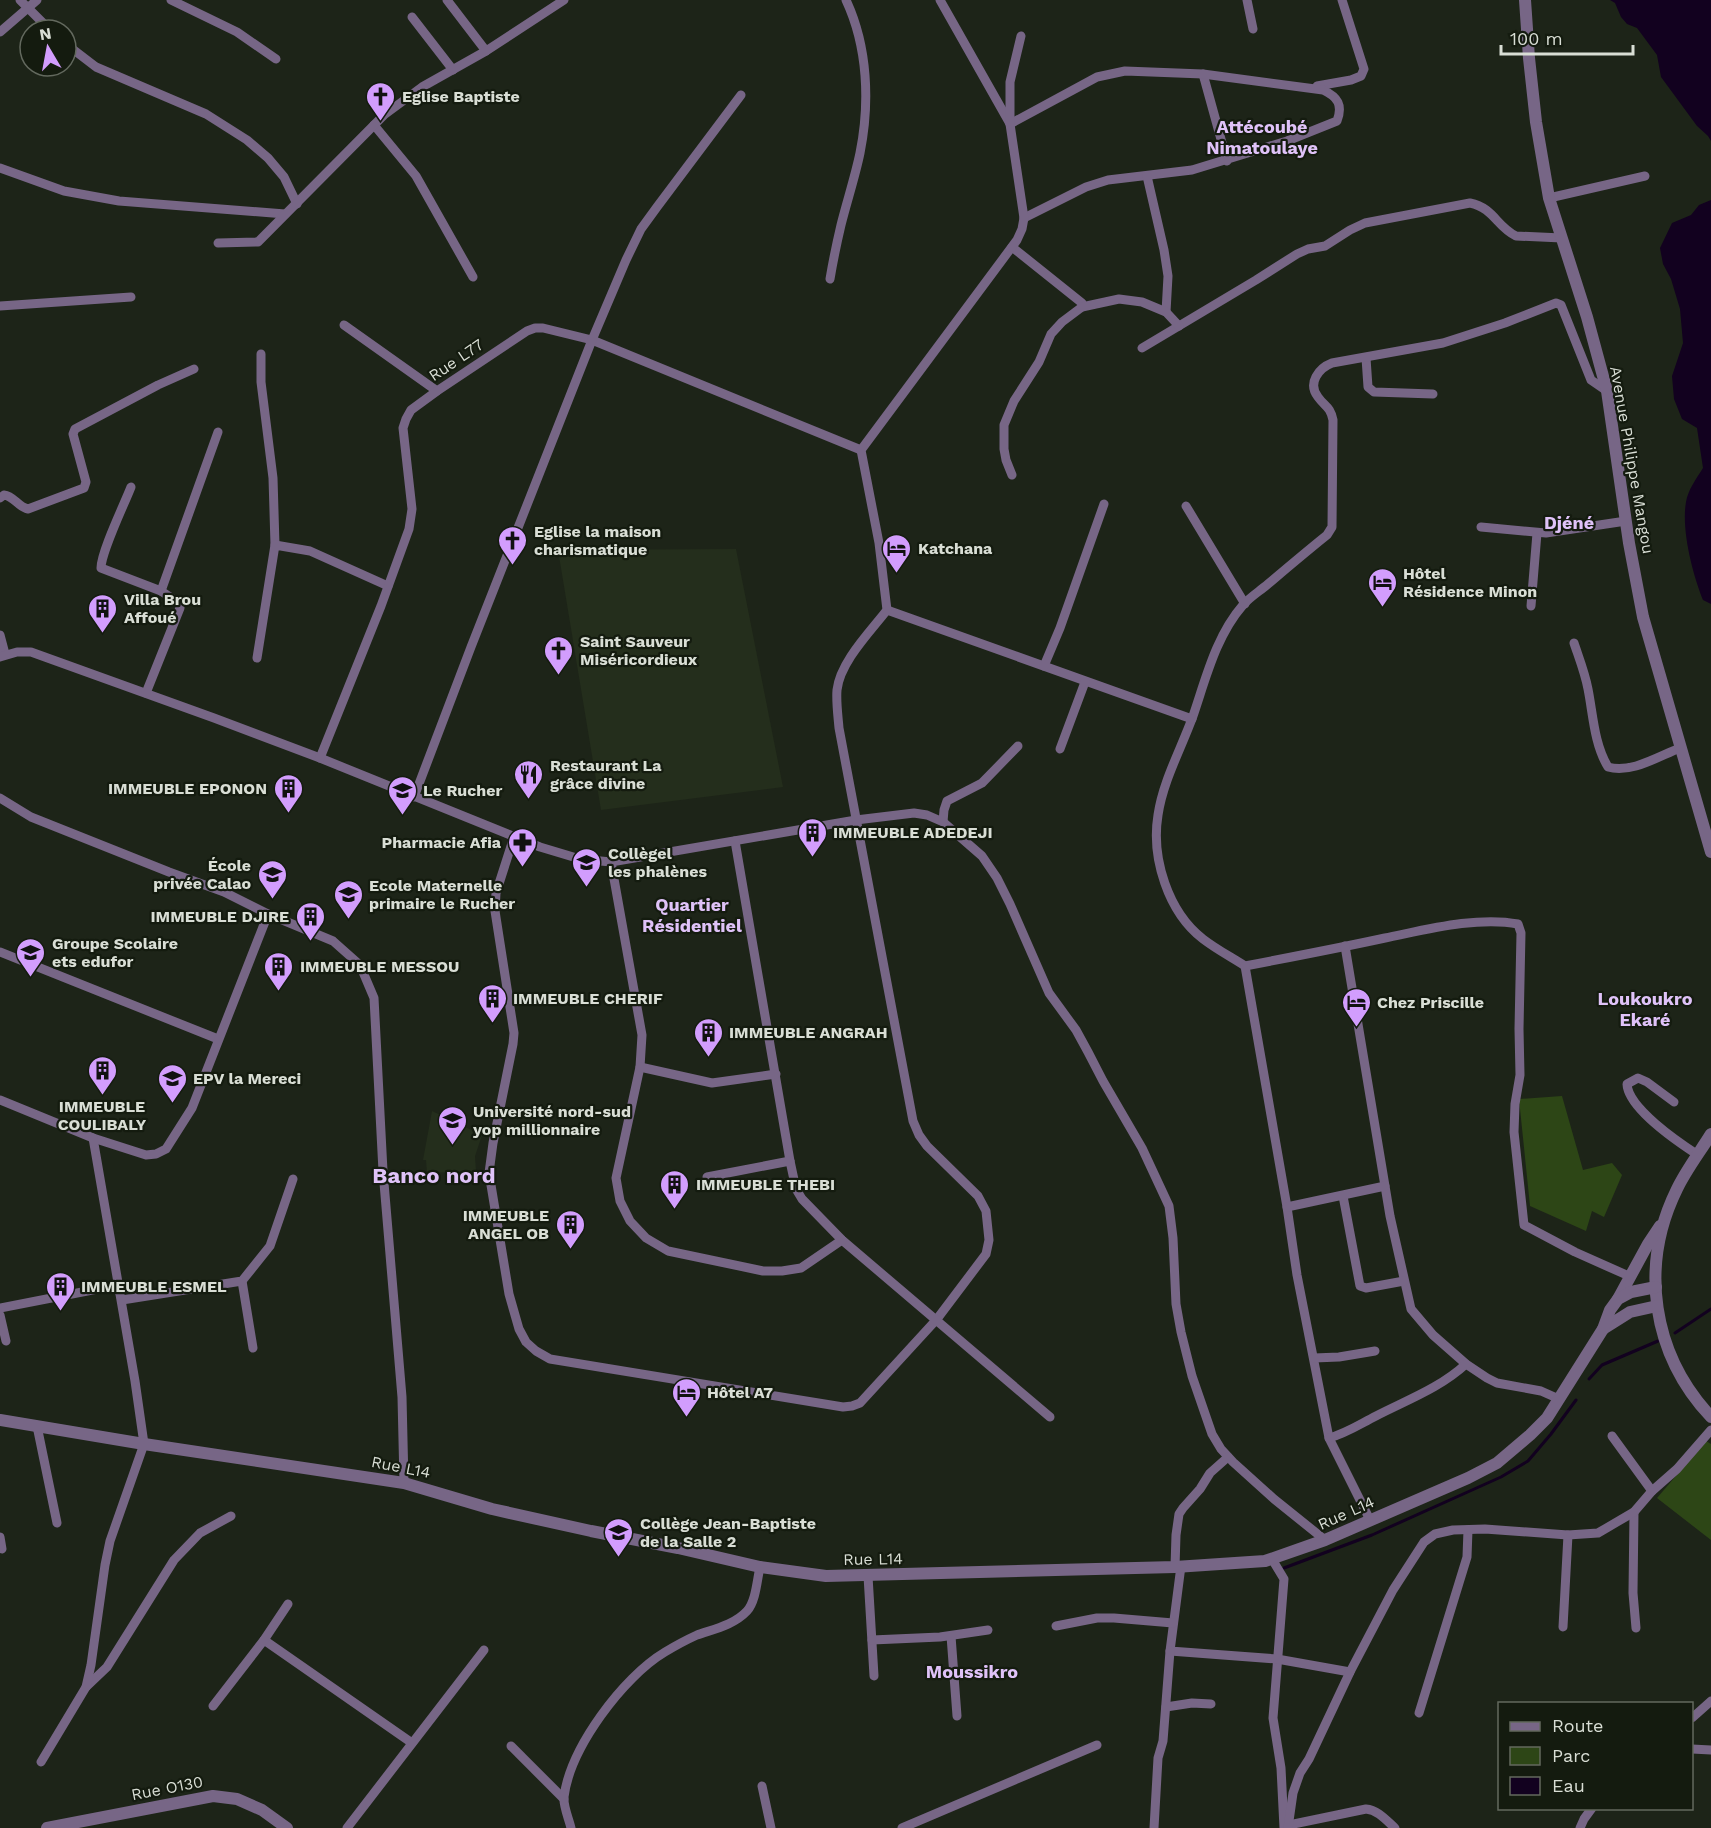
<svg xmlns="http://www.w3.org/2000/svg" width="1711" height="1828" viewBox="0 0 1711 1828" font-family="'Work Sans',sans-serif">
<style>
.built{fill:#242e1c}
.green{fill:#2d4616}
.water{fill:#12011f}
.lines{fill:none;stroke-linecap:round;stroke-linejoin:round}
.stream{stroke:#12011f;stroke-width:3}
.minor{stroke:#776686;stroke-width:9}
.tertiary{stroke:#776686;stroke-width:12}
.labels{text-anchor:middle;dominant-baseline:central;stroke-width:4.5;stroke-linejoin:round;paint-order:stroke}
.poi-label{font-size:16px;font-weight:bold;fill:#d9ded5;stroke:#141b0f;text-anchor:start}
.street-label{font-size:16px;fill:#d9ded5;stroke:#141b0f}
.neighbourhood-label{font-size:18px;font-weight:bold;fill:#dfc2f8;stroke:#141b0f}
.district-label{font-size:22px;font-weight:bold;fill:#dfc2f8;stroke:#141b0f}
</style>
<rect width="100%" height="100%" fill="#1d2418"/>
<g class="built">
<polygon points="736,549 783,787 601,810 558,550"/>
<polygon points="432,1111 482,1135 475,1156 476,1171 427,1173 426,1160 423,1160"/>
</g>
<g class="green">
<polygon points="1562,1096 1583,1170 1612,1163 1622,1175 1604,1217 1592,1211 1586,1231 1530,1206 1519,1099"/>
<polygon points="1706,1441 1711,1444 1711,1540 1657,1498"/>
</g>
<g class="water">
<polygon points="1610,0 1711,0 1711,141 1708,136 1697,126 1661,77 1657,55 1637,28 1627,24 1621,17 1615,3"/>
<path d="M 1711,200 L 1711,604 L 1703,600 C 1693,575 1681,530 1686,502 C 1688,490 1696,479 1703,468 L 1697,428 L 1682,419 L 1674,399 L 1672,376 L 1683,343 L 1680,309 L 1671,279 L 1663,264 L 1660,248 L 1672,223 L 1691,215 L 1699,205 Z"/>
</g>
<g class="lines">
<g class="stream">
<polyline points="1675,1333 1711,1309"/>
<polyline points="1589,1379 1602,1365 1658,1341"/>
<polyline points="1284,1568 1372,1535 1501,1477 1528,1461 1551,1434 1576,1400"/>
</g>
<g class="minor">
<polyline points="20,0 50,30"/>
<polyline points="171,0 237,32 276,59"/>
<polyline points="447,0 486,51"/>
<polyline points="940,0 1009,122"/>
<polyline points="1247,0 1253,29"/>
<polyline points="412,17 453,70"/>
<polyline points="0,32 37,0"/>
<polyline points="66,44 96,67 206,114 247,140 268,158 284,177 297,204"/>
<polyline points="1203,74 1227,161"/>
<polyline points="1317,86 1351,80 1361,76 1364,69 1342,0"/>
<path d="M 1010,124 L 1097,77 L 1125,71 L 1203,74 L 1323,90 C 1338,97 1343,105 1337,121 L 1287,141 L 1192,170 L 1108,180 L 1086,187 L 1024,218"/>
<polyline points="374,125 416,176 473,277"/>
<polyline points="0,168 64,191 119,201 285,214"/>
<polyline points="1147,176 1164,250 1168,276 1166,312"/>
<polyline points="1549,198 1645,176"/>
<polyline points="218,243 258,242 384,115 422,87 486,51 564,0"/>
<polyline points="1012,247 1082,303 1082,307"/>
<path d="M 830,279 C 833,261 837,242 841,225 C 847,201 855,177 860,153 C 870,103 868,47 846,0"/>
<polyline points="0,306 131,297"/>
<polyline points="344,325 437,391"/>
<path d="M 1142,348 L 1256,280 L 1297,254 L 1308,249 L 1325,246 L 1350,230 L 1365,223 L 1470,203 C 1494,208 1496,226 1516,236 L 1562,238"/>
<polyline points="261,354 261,382 273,478 275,545"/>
<polyline points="1366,358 1368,387 1374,392 1433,394"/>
<path d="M 1607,391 L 1591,380 L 1561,305 L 1556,303 L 1505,323 L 1443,343 L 1332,363 C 1319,368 1307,383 1318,397 C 1325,407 1330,406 1333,420 L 1332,527 L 1327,535 C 1307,551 1287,568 1268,584 C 1260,591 1250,597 1243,605 C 1216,636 1206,678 1193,716 C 1181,749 1163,781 1158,815 C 1151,858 1168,912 1203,939 C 1216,949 1231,957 1245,966 C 1292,957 1339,948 1385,938 C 1425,930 1477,916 1518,924 L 1521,933 L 1519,1029 L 1520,1075 L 1515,1104 L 1514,1132 L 1524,1225 L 1575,1252 L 1629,1276"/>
<polyline points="1012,475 1006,460 1004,449 1004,425 1014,401 1039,362 1051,334 1062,322 1082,307 1119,299 1142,302 1166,312 1179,326"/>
<path d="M 131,487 C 124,505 101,552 101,568 L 161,591"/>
<path d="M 0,498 L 4,495 C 14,496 18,507 28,509 L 84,488 L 86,482 L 73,434 L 75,429 L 158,385 L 194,369"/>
<polyline points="1186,506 1245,604"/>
<polyline points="1481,527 1546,533 1626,521"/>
<polyline points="1531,606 1537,533"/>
<polyline points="887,610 1192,719"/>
<polyline points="0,635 5,654"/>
<path d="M 1574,643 C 1579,658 1585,673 1588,689 C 1593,714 1594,744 1608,767 C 1631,774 1659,756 1680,748"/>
<polyline points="0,657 17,652 31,652 214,718 320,758 540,847 580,859 611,862 856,820 914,813 927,815 943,822 982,856 997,878 1010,904 1049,993 1076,1030 1088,1052 1103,1081 1142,1148 1169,1206 1173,1238 1176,1304 1181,1332 1192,1376 1212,1434 1221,1449 1233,1462 1274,1499 1325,1540"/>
<polyline points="257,658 275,545 310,551 388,586"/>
<polyline points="1044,666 1060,628 1104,504"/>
<polyline points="146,693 180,608 179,603 161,591 218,432"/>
<polyline points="1060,749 1085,682"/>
<polyline points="320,758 381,606 409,529 412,509 403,428 406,419 411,410 437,391 527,331 535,328 543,328 592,340 861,450"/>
<polyline points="414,797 471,647 592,340 626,260 641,229 657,207 741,95"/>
<polyline points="0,798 31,817 169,872 224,892 268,914 333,941 360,965 374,998 383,1171 402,1397 404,1483"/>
<polyline points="943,822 944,810 947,801 982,783 1018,746"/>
<path d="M 514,837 L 496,893 L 495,911 L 514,1033 L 513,1044 L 493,1143 L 489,1173 L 509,1294 L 519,1329 L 526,1342 L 536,1351 L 550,1359 L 843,1407 L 852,1406 L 860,1403 L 937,1319 L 986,1254 L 989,1240 L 986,1211 L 978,1196 L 927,1146 L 919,1135 L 913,1121 L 839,728 C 838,716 836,702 837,690 C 840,662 870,632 887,610 L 879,543 L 861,450 L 1017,240 L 1022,229 L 1024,218 L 1010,124 L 1010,82 L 1021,36"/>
<polyline points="735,841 790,1161 796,1189 802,1199 842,1240 1050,1417"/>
<polyline points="611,862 642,1035 640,1067 616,1178 620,1201 630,1221 646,1238 668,1251 763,1271 782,1271 801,1268 842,1240"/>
<polyline points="1345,946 1390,1216 1411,1309 1433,1335 1466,1364 1487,1378 1497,1383 1541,1391 1559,1399"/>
<polyline points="0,952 218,1039"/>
<polyline points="1245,966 1287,1207 1297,1275 1329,1438 1370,1520"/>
<polyline points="640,1067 712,1083 776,1074"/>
<polyline points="0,1100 93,1138 146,1155 156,1154 166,1149 192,1108 268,914"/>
<path d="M 1674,1102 L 1647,1082 L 1638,1078 L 1627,1084 C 1628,1108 1678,1142 1698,1155"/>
<polyline points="707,1177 790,1161"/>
<polyline points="1343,1196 1360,1286 1366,1288 1404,1281"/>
<polyline points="1287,1207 1385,1186"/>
<polyline points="242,1281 253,1348"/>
<polyline points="122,1300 242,1281 270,1246 293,1179"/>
<polyline points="0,1308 118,1285"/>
<polyline points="0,1315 6,1341"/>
<polyline points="1314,1358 1339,1357 1375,1351"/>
<polyline points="37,1426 57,1523"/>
<polyline points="1612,1436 1652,1491"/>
<path d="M 1329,1438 C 1347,1433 1360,1424 1376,1416 C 1407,1400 1440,1388 1466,1364"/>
<polyline points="1634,1512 1633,1593 1636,1628"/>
<polyline points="0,1537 2,1549"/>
<polyline points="1272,1559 1284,1579 1273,1718 1281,1768 1284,1828"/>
<polyline points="1181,1566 1170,1651 1277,1659 1350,1672"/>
<polyline points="1175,1567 1176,1535 1179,1514 1183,1508 1200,1489 1210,1473 1228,1457"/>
<polyline points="868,1576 874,1676"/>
<polyline points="1056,1626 1097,1618 1114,1618 1173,1623"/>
<polyline points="1563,1627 1568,1535 1598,1533 1634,1512 1652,1491 1677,1469 1711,1430"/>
<polyline points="951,1636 957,1716"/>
<polyline points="264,1640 412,1743"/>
<polyline points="872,1640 940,1637 988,1630"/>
<polyline points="86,1687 107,1667 174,1560 200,1533 231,1516"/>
<polyline points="213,1706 264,1640 288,1604"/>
<polyline points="1166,1707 1192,1703 1211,1704"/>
<polyline points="1419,1713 1467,1557 1468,1530"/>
<polyline points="1692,1718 1711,1701"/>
<polyline points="511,1746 564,1799"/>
<polyline points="1692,1749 1711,1750"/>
<polyline points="41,1762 86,1687 91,1665 105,1565 110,1541 144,1444 135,1381 93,1138"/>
<polyline points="762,1786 771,1828"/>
<path d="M 1289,1825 L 1366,1809 C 1378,1810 1386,1820 1395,1828"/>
<polyline points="347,1828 484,1650"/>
<path d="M 571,1828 C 569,1819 563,1806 564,1797 C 570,1748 623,1677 665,1652 C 675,1646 686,1640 697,1635 C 714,1629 734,1625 747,1611 C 756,1601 757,1580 760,1567"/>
<polyline points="902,1828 1097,1745"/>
<polyline points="1154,1828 1158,1758 1163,1741 1170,1651"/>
<polyline points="1288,1828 1293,1793 1300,1773 1309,1759 1350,1672 1393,1590 1424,1542 1435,1534 1453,1530 1485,1529 1568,1535"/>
<polyline points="1580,1828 1584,1819 1592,1808"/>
</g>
<g class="tertiary">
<polyline points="1525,0 1529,58 1536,122 1549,198 1587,317 1607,391 1629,543 1643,617 1711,852"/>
<path d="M 1711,1134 C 1700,1152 1686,1170 1677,1189 C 1639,1266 1652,1354 1711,1417"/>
<polyline points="1618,1299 1648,1244 1660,1226"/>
<polyline points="1603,1329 1630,1312 1657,1306"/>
<polyline points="0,1420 144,1444 404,1483 492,1509 591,1531 678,1548 760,1567 826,1576 1175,1567 1265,1561 1325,1540 1468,1478 1497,1463 1530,1435 1547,1418 1603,1329 1610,1310 1618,1299 1631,1292 1656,1287"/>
<polyline points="47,1828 213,1796 237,1799 262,1810 287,1828"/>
</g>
</g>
<defs>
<symbol id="church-pin" viewBox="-11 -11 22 30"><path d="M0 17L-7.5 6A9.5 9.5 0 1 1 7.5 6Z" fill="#d29dfd" stroke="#141b0f"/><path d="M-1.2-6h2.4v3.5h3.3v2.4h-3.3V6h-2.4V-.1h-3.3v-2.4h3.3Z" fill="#111"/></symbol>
<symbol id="hotel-pin" viewBox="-11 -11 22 30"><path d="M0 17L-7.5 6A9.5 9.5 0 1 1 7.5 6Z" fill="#d29dfd" stroke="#141b0f"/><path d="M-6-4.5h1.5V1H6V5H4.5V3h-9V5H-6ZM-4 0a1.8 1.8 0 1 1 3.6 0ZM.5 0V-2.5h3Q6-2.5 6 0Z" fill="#111"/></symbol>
<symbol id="building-pin" viewBox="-11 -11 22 30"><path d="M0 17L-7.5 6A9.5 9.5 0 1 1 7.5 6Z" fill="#d29dfd" stroke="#141b0f"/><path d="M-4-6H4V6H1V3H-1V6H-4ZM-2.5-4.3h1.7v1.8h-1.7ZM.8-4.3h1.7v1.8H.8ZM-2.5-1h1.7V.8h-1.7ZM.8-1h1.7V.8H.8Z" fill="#111"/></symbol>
<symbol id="restaurant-pin" viewBox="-11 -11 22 30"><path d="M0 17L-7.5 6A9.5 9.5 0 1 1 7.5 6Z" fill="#d29dfd" stroke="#141b0f"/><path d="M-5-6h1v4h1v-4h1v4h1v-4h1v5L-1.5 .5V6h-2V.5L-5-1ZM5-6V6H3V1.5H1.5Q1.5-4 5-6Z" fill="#111"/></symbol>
<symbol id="school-pin" viewBox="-11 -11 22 30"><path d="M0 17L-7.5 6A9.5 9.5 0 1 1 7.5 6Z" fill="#d29dfd" stroke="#141b0f"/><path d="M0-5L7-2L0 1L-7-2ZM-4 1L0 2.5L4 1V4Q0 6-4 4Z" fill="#111"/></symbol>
<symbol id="pharmacy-pin" viewBox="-11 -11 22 30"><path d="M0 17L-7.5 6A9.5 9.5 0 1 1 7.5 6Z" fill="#d29dfd" stroke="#141b0f"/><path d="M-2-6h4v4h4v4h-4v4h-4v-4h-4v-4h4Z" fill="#111"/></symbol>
<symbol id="university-pin" viewBox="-11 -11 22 30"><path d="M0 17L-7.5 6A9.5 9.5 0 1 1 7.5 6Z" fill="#d29dfd" stroke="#141b0f"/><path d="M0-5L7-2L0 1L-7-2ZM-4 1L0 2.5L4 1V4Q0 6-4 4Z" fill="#111"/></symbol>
</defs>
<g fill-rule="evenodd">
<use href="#church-pin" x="364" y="80" width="33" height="45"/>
<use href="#church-pin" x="496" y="524" width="33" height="45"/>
<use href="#hotel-pin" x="880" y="532" width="33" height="45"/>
<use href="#hotel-pin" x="1366" y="566" width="33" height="45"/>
<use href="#building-pin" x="86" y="592" width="33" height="45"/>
<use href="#church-pin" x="542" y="634" width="33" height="45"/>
<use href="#restaurant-pin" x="512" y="758" width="33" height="45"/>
<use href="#building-pin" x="272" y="772" width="33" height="45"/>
<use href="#school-pin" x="386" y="774" width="33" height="45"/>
<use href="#building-pin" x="796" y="816" width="33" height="45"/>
<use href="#pharmacy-pin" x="506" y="826" width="33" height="45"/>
<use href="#school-pin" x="570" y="846" width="33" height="45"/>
<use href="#school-pin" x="256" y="858" width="33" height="45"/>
<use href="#school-pin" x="332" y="878" width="33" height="45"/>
<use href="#building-pin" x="294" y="900" width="33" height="45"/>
<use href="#school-pin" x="14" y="936" width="33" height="45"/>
<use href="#building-pin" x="262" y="950" width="33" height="45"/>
<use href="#building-pin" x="476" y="982" width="33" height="45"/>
<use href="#hotel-pin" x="1340" y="986" width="33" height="45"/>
<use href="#building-pin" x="692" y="1016" width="33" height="45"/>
<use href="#building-pin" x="86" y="1054" width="33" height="45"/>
<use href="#school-pin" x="156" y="1062" width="33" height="45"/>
<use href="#university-pin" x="436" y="1104" width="33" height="45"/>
<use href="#building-pin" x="658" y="1168" width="33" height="45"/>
<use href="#building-pin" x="554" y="1208" width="33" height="45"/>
<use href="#building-pin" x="44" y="1270" width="33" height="45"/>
<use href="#hotel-pin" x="670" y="1376" width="33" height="45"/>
<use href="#school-pin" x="602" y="1516" width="33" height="45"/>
</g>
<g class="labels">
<g class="poi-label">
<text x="402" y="96">Eglise Baptiste</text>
<text x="534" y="531">Eglise la maison<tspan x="534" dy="18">charismatique</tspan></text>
<text x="918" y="548">Katchana</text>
<text x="1403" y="573">Hôtel<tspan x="1403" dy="18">Résidence Minon</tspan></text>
<text x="124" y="599">Villa Brou<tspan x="124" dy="18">Affoué</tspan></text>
<text x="580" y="641">Saint Sauveur<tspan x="580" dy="18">Miséricordieux</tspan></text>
<text x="550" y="765">Restaurant La<tspan x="550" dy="18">grâce divine</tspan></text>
<text x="267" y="788" text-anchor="end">IMMEUBLE EPONON</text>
<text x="423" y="790">Le Rucher</text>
<text x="833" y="832">IMMEUBLE ADEDEJI</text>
<text x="501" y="842" text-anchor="end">Pharmacie Afia</text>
<text x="608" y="853">Collègel<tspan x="608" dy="18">les phalènes</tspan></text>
<text x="251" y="865" text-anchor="end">École<tspan x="251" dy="18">privée Calao</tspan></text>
<text x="369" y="885">Ecole Maternelle<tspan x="369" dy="18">primaire le Rucher</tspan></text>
<text x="289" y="916" text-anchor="end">IMMEUBLE DJIRE</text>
<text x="52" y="943">Groupe Scolaire<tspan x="52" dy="18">ets edufor</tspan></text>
<text x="300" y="966">IMMEUBLE MESSOU</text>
<text x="513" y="998">IMMEUBLE CHERIF</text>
<text x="1377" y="1002">Chez Priscille</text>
<text x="729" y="1032">IMMEUBLE ANGRAH</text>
<text x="193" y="1078">EPV la Mereci</text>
<text x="102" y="1106" text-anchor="middle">IMMEUBLE<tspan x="102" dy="18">COULIBALY</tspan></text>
<text x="473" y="1111">Université nord-sud<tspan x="473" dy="18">yop millionnaire</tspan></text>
<text x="696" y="1184">IMMEUBLE THEBI</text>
<text x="549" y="1215" text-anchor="end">IMMEUBLE<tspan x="549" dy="18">ANGEL OB</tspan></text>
<text x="81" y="1286">IMMEUBLE ESMEL</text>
<text x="707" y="1392">Hôtel A7</text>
<text x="640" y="1523">Collège Jean-Baptiste<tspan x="640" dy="18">de la Salle 2</tspan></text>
</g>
<g class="street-label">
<text transform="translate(456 360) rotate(-34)">Rue L77</text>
<text transform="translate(1632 460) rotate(80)">Avenue Philippe Mangou</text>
<text transform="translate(401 1467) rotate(11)">Rue L14</text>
<text transform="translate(1346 1513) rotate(-24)">Rue L14</text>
<text transform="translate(873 1559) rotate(-1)">Rue L14</text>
<text transform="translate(167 1788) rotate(-11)">Rue O130</text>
</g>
<g class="neighbourhood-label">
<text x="1262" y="126">Attécoubé<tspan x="1262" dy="21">Nimatoulaye</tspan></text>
<text x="1569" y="522">Djéné</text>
<text x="692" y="904">Quartier<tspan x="692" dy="21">Résidentiel</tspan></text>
<text x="1645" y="998">Loukoukro<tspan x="1645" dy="21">Ekaré</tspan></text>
<text x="972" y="1671">Moussikro</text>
</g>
<g class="district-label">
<text x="434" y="1175">Banco nord</text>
</g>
</g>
<rect x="1498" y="1702" width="195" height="108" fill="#141b0f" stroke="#63695e" stroke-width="1.5"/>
<rect x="1510" y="1722" width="30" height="9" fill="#776686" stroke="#63695e" stroke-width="1.5"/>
<text x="1552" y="1732" font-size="18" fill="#d9ded5">Route</text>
<rect x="1510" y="1747" width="30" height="18" fill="#2d4616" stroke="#63695e" stroke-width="1.5"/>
<text x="1552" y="1762" font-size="18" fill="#d9ded5">Parc</text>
<rect x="1510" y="1777" width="30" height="18" fill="#12011f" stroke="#63695e" stroke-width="1.5"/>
<text x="1552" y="1792" font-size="18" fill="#d9ded5">Eau</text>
<g transform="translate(48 48) rotate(350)"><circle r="28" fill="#141b0f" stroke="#63695e" stroke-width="1.5"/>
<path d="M0-4.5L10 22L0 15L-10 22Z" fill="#d29dfd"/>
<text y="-9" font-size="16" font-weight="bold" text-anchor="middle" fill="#d9ded5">N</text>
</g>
<path d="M1501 45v9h132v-9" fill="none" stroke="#d9ded5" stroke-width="3"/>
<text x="1510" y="45" font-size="18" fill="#d9ded5" stroke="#141b0f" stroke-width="4.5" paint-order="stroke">100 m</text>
</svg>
